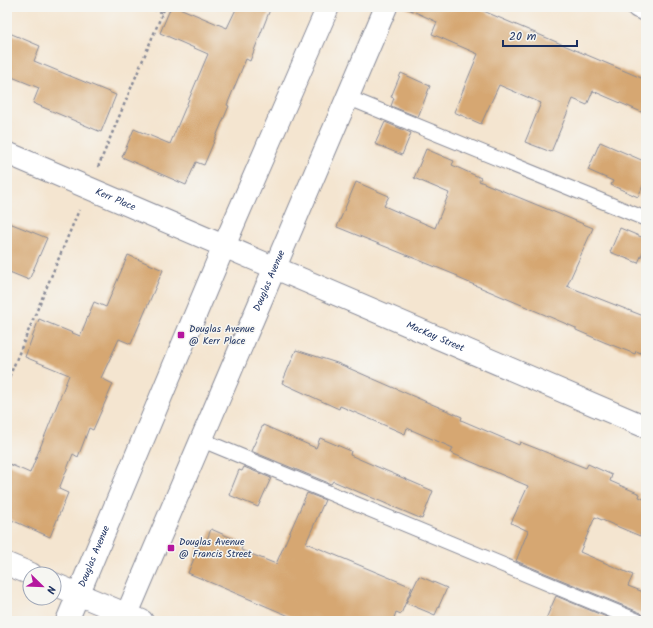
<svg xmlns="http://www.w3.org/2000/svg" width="653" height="628" viewBox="0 0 653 628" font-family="Kalam,sans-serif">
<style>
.building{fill:#d6a772}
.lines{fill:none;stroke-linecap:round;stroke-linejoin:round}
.service-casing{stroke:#888a97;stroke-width:16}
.minor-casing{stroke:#888a97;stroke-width:24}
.tertiary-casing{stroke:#888a97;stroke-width:24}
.path{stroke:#888a97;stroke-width:2.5;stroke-dasharray:3 3;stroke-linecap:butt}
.service{stroke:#fff;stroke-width:14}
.minor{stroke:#fff;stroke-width:22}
.tertiary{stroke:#fff;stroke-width:22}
.poi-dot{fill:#b5179e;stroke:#f6f6f2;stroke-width:1.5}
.labels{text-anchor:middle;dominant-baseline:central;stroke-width:3;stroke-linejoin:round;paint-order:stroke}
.street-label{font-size:10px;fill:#1b2f5e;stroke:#f6f6f2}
.poi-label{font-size:10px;fill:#1b2f5e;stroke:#f6f6f2;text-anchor:start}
</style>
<rect width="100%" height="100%" fill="#f6f6f2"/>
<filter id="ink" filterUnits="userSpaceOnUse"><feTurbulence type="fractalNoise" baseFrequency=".025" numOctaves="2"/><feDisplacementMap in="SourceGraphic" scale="8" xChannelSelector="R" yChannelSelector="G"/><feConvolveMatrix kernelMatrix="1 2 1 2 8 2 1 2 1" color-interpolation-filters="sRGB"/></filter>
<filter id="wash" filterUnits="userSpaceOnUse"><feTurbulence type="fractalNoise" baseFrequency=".012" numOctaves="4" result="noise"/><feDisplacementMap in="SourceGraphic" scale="16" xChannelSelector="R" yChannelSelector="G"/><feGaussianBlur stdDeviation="0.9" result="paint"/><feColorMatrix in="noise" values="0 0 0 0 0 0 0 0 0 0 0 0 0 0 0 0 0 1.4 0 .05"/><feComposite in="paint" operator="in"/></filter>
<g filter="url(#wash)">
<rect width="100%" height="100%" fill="#f4e5d0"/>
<g id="blocks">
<g class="building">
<polygon points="171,7 177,7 227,28 237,7 271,7 250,61 246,59 227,105 229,106 204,165 196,162 186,185 122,157 134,129 170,144 208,54 160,33"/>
<polygon points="404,7 474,7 646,80 646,114 593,91 587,105 573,99 551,152 525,142 541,103 499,85 481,124 454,112 478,54 432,34 437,22"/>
<polygon points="7,32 40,46 34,61 116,95 101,132 33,103 39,88 7,75"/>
<polygon points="401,73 430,86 418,117 391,106 394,98 391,97"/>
<polygon points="385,122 411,133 402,155 375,144"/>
<polygon points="600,142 646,162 646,179 638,197 611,185 613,181 588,170"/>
<polygon points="426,149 454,161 452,165 481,178 479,181 593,228 567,286 646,317 646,355 636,351 635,354 604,342 576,330 576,328 458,278 458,276 337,227 356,182 389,196 384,206 435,228 449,193 414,178"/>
<polygon points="7,222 47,238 29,280 7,271"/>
<polygon points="620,228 646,239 646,245 638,263 610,252"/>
<polygon points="128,255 163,270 131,344 119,339 101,378 113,384 93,430 89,428 78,457 73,454 59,489 68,493 50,537 7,518 7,463 30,473 69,375 25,357 39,319 80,336 94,302 106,307"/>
<polygon points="296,350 337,363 408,394 462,417 461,420 519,445 520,442 586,468 588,464 612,475 610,481 640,494 639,497 646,500 646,520 640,536 595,517 580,552 633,575 628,586 646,593 646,619 641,613 516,561 528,531 511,523 528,486 451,453 453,448 407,428 405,434 340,406 339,409 282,383"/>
<polygon points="263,425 316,448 320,438 351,451 350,455 433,491 422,519 333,481 331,484 251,451"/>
<polygon points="244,467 271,478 258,507 229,495 239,470 242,471"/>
<polygon points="307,493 325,500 306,543 412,587 401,614 396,612 393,621 301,621 188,573 200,544 205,545 211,529 243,543 241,550 276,564"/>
<polygon points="419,576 447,588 435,615 406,603"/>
<polygon points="556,596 616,621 545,621"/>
</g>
</g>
</g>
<g filter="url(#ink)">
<use href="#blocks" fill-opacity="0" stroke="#888a97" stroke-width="1"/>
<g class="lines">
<defs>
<g id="service">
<polyline points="349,98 646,219"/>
<polyline points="202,440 638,621"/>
</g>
<g id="minor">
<polyline points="638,7 646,10"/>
<path id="s1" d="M 7,153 L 646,427"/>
<polyline points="7,564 31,574"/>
<polyline points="54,584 142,621"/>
</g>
<g id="tertiary">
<path id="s2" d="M 67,621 L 224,246 L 328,7"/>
<path id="s3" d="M 124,621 L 386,7"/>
</g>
</defs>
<use href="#service" class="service-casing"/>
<use href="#minor" class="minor-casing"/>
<use href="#tertiary" class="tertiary-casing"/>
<g class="path">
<polyline points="148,7 163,13"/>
<polyline points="98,167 165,7"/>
<polyline points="7,382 79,210"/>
</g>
<use href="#service" class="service"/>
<use href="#minor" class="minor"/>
<use href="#tertiary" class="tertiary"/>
</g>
</g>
<g class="poi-dot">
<rect x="177" y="331" width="8" height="8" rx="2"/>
<rect x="167" y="544" width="8" height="8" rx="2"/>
</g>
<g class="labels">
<g class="street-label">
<text stroke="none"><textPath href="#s1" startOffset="118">Kerr Place</textPath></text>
<text stroke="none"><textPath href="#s3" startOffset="370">Douglas Avenue</textPath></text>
<text stroke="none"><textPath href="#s1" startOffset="466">MacKay Street</textPath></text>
<text stroke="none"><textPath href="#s2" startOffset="70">Douglas Avenue</textPath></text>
</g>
<g class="poi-label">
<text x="189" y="329">Douglas Avenue<tspan x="189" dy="12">@ Kerr Place</tspan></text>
<text x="179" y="542">Douglas Avenue<tspan x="179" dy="12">@ Francis Street</tspan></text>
</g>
</g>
<rect width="653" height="628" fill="none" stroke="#f6f6f2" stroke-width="24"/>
<g transform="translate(42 586) rotate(113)"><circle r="19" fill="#f6f6f2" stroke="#9ea6b7"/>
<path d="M0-3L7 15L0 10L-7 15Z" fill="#b5179e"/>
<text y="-6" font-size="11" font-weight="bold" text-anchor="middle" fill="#1b2f5e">N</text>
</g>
<path d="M503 40v6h74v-6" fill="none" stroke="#1b2f5e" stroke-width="2"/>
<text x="509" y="40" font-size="12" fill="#1b2f5e" stroke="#f6f6f2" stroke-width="3" paint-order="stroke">20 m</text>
</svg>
